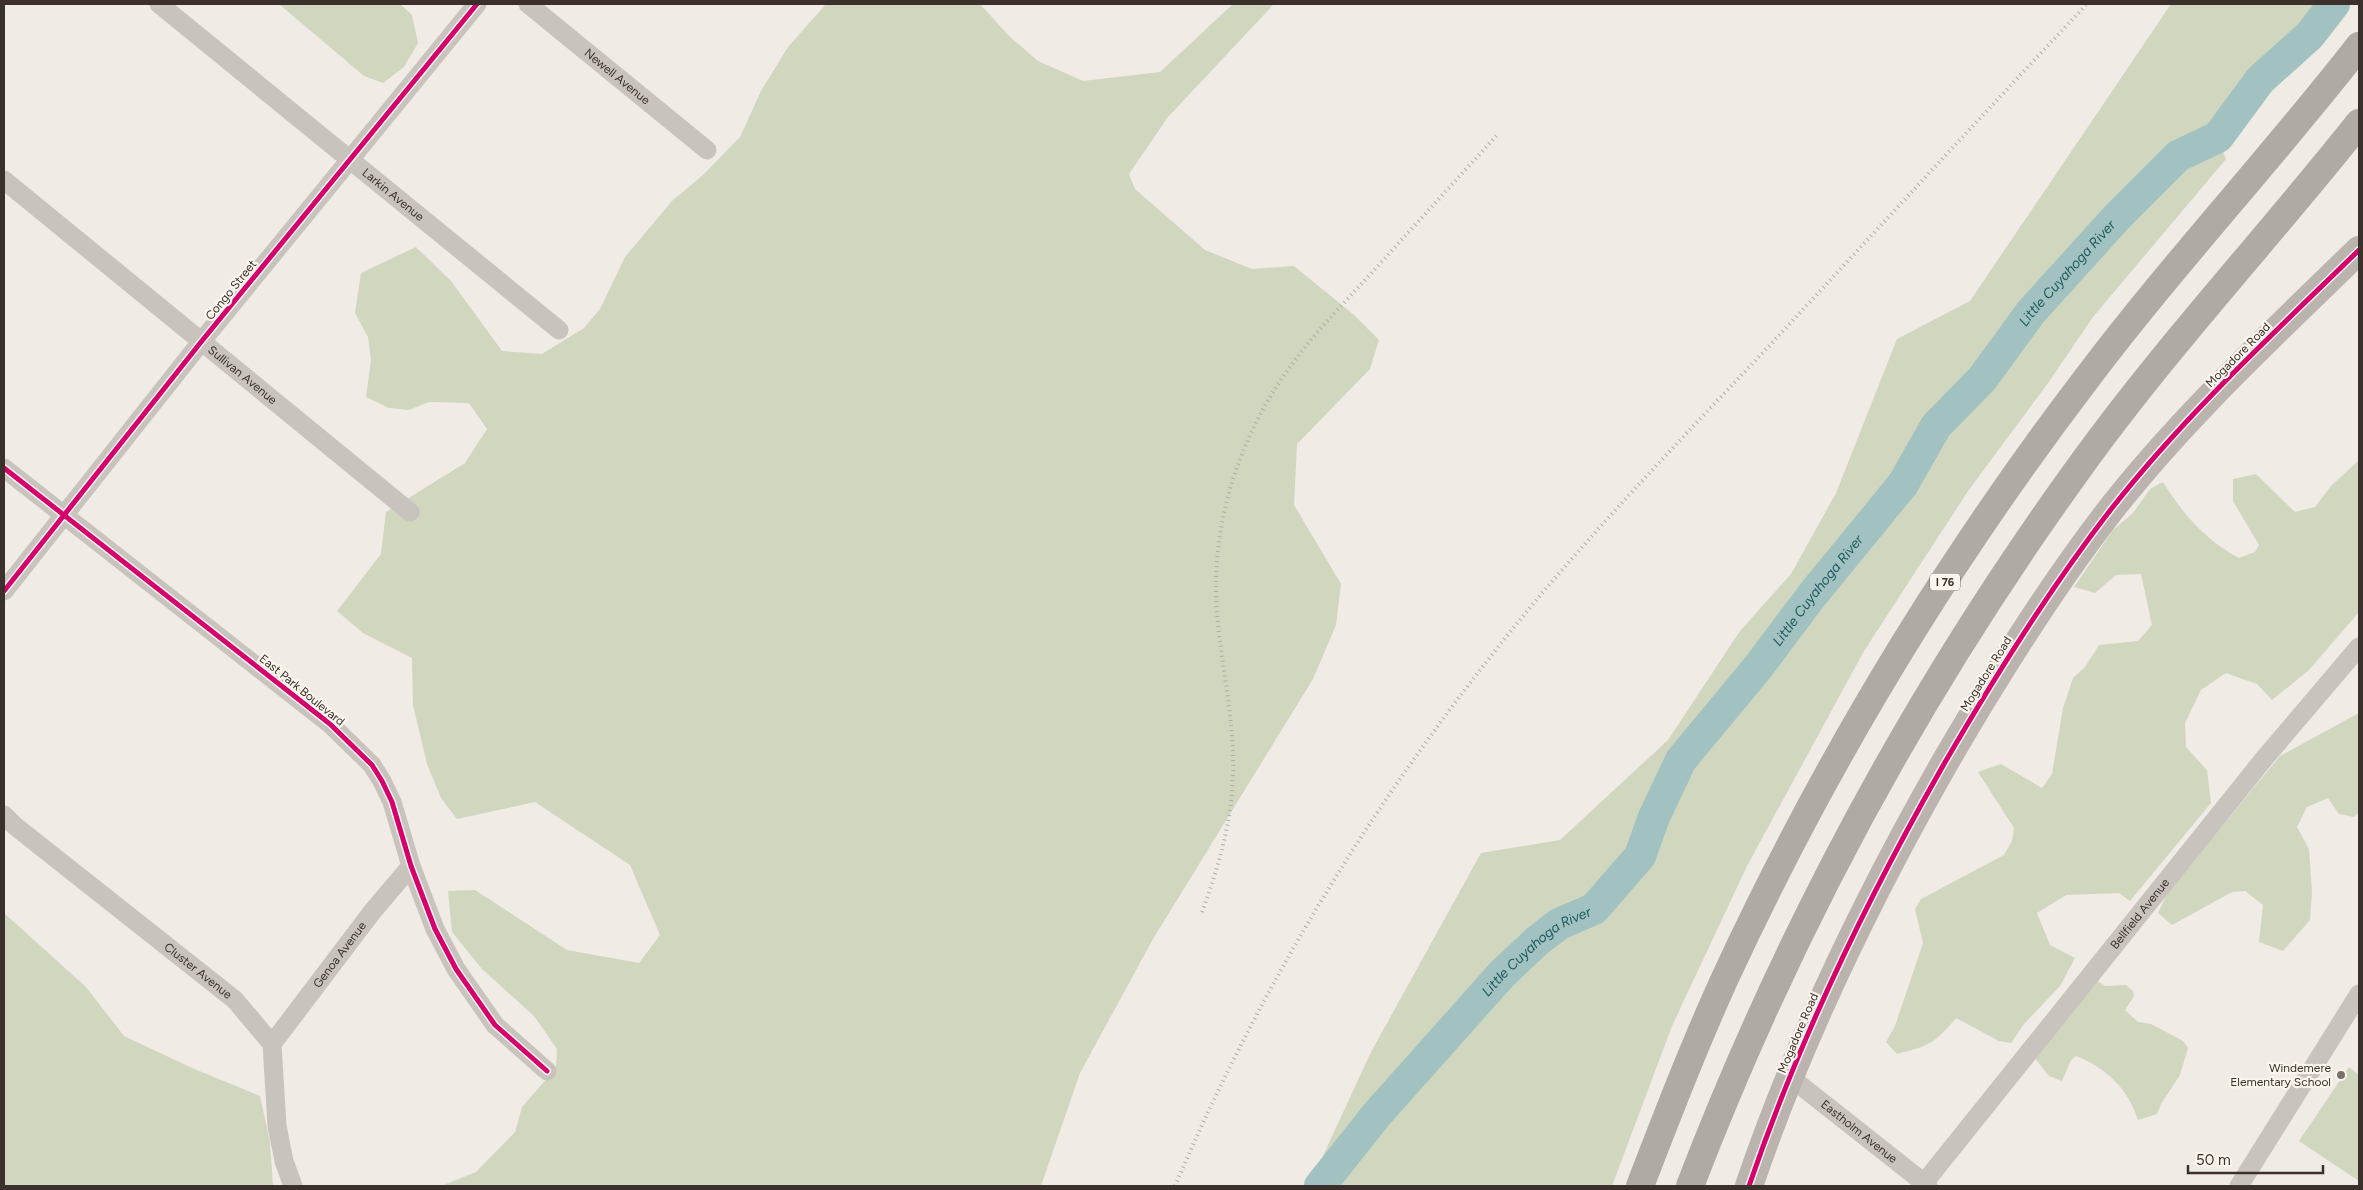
<svg xmlns="http://www.w3.org/2000/svg" width="2363" height="1190" viewBox="0 0 2363 1190" font-family="Figtree,sans-serif">
<style>
.green{fill:#d1d6bf}
.lines{fill:none;stroke-linecap:round;stroke-linejoin:round}
.river{stroke:#a1c2c1;stroke-width:32}
.street{stroke:#c9c3be;stroke-width:19}
.secondary{stroke:#bab3ae;stroke-width:28}
.highway{stroke:#afaaa4;stroke-width:28}
.rail{stroke:#b1aca8;stroke-width:4;stroke-dasharray:1 4;stroke-linecap:butt}
.cycleway-casing{stroke:#fbf5ee;stroke-width:8}
.cycleway{stroke:#d6006c;stroke-width:5}
.poi-dot{fill:#7a716c;stroke:#fbf5ee;stroke-width:2}
.labels{text-anchor:middle;dominant-baseline:central;stroke-width:4.5;stroke-linejoin:round;paint-order:stroke}
.shield{fill:#fbf5ee;stroke:#756b66;stroke-width:1}
.shield-label{font-size:11px;font-weight:bold;fill:#3b302b}
.street-label{font-size:12px;fill:#3b302b;stroke:#fbf5ee}
.poi-label{font-size:12px;fill:#3b302b;stroke:#fbf5ee;text-anchor:end}
.water-label{font-size:14px;font-style:italic;fill:#1f5a5e;stroke:#fbf5ee}
</style>
<rect width="100%" height="100%" fill="#f0ebe5"/>
<g class="green">
<polygon points="279,4 400,4 412,15 418,43 404,67 383,83 364,76"/>
<polygon points="826,4 980,4 1009,36 1038,61 1083,81 1160,72 1233,4 1274,4 1168,117 1129,174 1135,189 1205,250 1252,269 1294,266 1354,315 1379,340 1370,369 1297,444 1294,505 1341,584 1336,625 1313,679 1153,939 1080,1073 1041,1186 441,1186 476,1172 515,1132 522,1107 556,1068 557,1049 534,1016 482,969 452,932 448,891 475,890 567,950 639,963 660,935 630,865 535,802 457,819 441,798 427,764 413,705 412,658 363,633 337,611 381,554 386,512 465,463 487,429 469,403 429,402 409,410 389,408 366,397 371,360 368,337 355,313 361,273 416,247 451,281 502,351 542,354 584,328 600,309 625,257 672,201 703,175 740,137 761,91 788,47"/>
<polygon points="2171,4 2345,4 2222,149 2226,159 2093,317 2048,383 1968,491 1864,651 1747,866 1672,1026 1612,1186 1309,1186 1371,1052 1481,853 1560,840 1668,740 1740,631 1791,574 1836,493 1897,339 1970,301"/>
<path d="M 2359,460 L 2359,612 L 2309,670 L 2272,700 L 2257,684 L 2226,673 L 2201,690 L 2185,723 L 2186,747 L 2207,770 L 2211,803 L 2130,901 L 2119,893 L 2066,895 L 2037,913 L 2050,945 L 2075,958 L 2060,986 L 2024,1024 L 2011,1043 L 1999,1041 L 1956,1018 C 1935,1043 1929,1046 1897,1054 L 1886,1042 L 1895,1026 L 1923,943 L 1915,909 L 1921,899 L 2004,855 L 2012,841 L 2014,828 L 1978,772 L 2001,764 L 2042,788 L 2052,774 L 2063,708 L 2073,678 L 2085,667 L 2099,645 L 2138,641 L 2152,625 L 2141,574 L 2116,575 L 2095,593 L 2074,587 L 2113,530 L 2133,513 L 2150,489 L 2163,482 C 2183,514 2205,540 2239,558 L 2255,552 L 2259,545 L 2233,501 L 2233,479 L 2256,474 L 2295,512 L 2315,507 L 2331,486 Z"/>
<polygon points="2359,713 2359,812 2354,817 2339,814 2328,798 2307,807 2297,827 2309,849 2312,892 2310,920 2283,951 2259,942 2263,905 2245,891 2232,892 2172,925 2158,913 2168,892 2280,756"/>
<polygon points="4,913 86,987 124,1036 192,1068 260,1096 270,1142 273,1186 4,1186"/>
<path d="M 2095,979 L 2105,986 L 2126,985 L 2133,991 L 2134,996 L 2125,1010 L 2138,1022 L 2151,1024 L 2172,1035 L 2183,1041 L 2188,1048 L 2180,1075 L 2161,1104 L 2157,1114 L 2138,1120 C 2129,1090 2106,1067 2076,1056 L 2071,1060 L 2062,1081 L 2049,1076 L 2033,1056 Z"/>
<polygon points="2349,1067 2359,1075 2359,1181 2299,1141"/>
</g>
<g class="lines">
<path class="river" id="s1" d="M 1320,1186 L 1378,1113 L 1502,974 L 1537,941 L 1559,924 L 1594,909 L 1640,856 L 1654,817 L 1681,760 L 1759,666 L 1813,594 L 1903,484 L 1936,426 L 1982,379 L 2031,312 L 2117,217 L 2178,156 L 2218,137 L 2260,80 L 2310,35 L 2334,4"/>
<g class="street">
<path id="s2" d="M 159,4 L 559,330"/>
<path id="s3" d="M 528,4 L 707,150"/>
<path id="s4" d="M 4,180 L 410,512"/>
<polyline points="4,468 330,724 372,765 382,781 392,802 411,866 435,929 456,969 495,1025 547,1071"/>
<polyline points="4,591 201,342 477,4"/>
<path id="s5" d="M 4,815 L 15,826 L 235,1000 L 272,1044 L 277,1126 L 284,1161 L 293,1186"/>
<path id="s6" d="M 272,1044 L 372,912 L 411,866"/>
<path id="s7" d="M 1790,1077 L 1928,1186"/>
<path id="s8" d="M 1924,1183 L 2263,760 L 2359,647"/>
<polyline points="2239,1186 2359,994"/>
</g>
<path class="secondary" d="M 1749,1186 C 1799,1039 1867,899 1944,764 C 1995,676 2049,589 2112,508 C 2185,415 2274,333 2359,250"/>
<g class="highway">
<path d="M 1640,1186 C 1667,1116 1694,1046 1725,978 C 1823,766 1945,564 2087,378 C 2173,264 2271,159 2359,46"/>
<path d="M 1690,1186 C 1788,931 1919,689 2079,468 C 2166,347 2267,239 2359,123"/>
</g>
<g class="rail">
<path d="M 1202,912 C 1220,863 1235,811 1233,757 C 1232,701 1217,647 1216,591 C 1215,511 1243,432 1289,368 C 1315,332 1347,300 1376,268 C 1417,223 1457,179 1498,134"/>
<path d="M 1175,1186 C 1256,996 1363,818 1491,656 C 1581,541 1684,437 1784,330 C 1885,221 1985,112 2087,4"/>
</g>
<defs>
<g id="cycleway">
<polyline points="4,468 330,724 372,765 382,781 392,802 411,866 435,929 456,969 495,1025 547,1071"/>
<polyline points="4,591 201,342 477,4"/>
<path d="M 1749,1186 C 1799,1039 1867,899 1944,764 C 1995,676 2049,589 2112,508 C 2185,415 2274,333 2359,250"/>
</g>
</defs>
<use href="#cycleway" class="cycleway-casing"/>
<use href="#cycleway" class="cycleway"/>
</g>
<circle class="poi-dot" cx="2341" cy="1075" r="5"/>
<g class="labels">
<rect class="shield" x="1930" y="573.5" width="30" height="17" rx="4"/>
<g class="shield-label">
<text x="1945" y="582">I 76</text>
</g>
<g class="street-label">
<text stroke="none"><textPath href="#s3" startOffset="115">Newell Avenue</textPath></text>
<text stroke="none"><textPath href="#s2" startOffset="302">Larkin Avenue</textPath></text>
<text transform="translate(231 290) rotate(-51)">Congo Street</text>
<text transform="translate(2238 355) rotate(-45)">Mogadore Road</text>
<text stroke="none"><textPath href="#s4" startOffset="308">Sullivan Avenue</textPath></text>
<text transform="translate(1986 674) rotate(-58)">Mogadore Road</text>
<text transform="translate(302 690) rotate(39)">East Park Boulevard</text>
<text stroke="none"><textPath href="#s8" startOffset="345">Bellfield Avenue</textPath></text>
<text stroke="none"><textPath href="#s6" startOffset="112">Genoa Avenue</textPath></text>
<text stroke="none"><textPath href="#s5" startOffset="249">Cluster Avenue</textPath></text>
<text transform="translate(1798 1033) rotate(-67)">Mogadore Road</text>
<text stroke="none"><textPath href="#s7" startOffset="88">Eastholm Avenue</textPath></text>
</g>
<g class="poi-label">
<text x="2331" y="1068">Windemere<tspan x="2331" dy="14">Elementary School</tspan></text>
</g>
<g class="water-label">
<text stroke="none"><textPath href="#s1" startOffset="1191">Little Cuyahoga River</textPath></text>
<text stroke="none"><textPath href="#s1" startOffset="786">Little Cuyahoga River</textPath></text>
<text stroke="none"><textPath href="#s1" startOffset="321">Little Cuyahoga River</textPath></text>
</g>
</g>
<rect width="2363" height="1190" fill="none" stroke="#3b302b" stroke-width="10"/>
<path d="M2188 1165v8h135v-8" fill="none" stroke="#3b302b" stroke-width="2.5"/>
<text x="2196" y="1165" font-size="15" fill="#3b302b" stroke="#fbf5ee" stroke-width="4" paint-order="stroke">50 m</text>
</svg>
